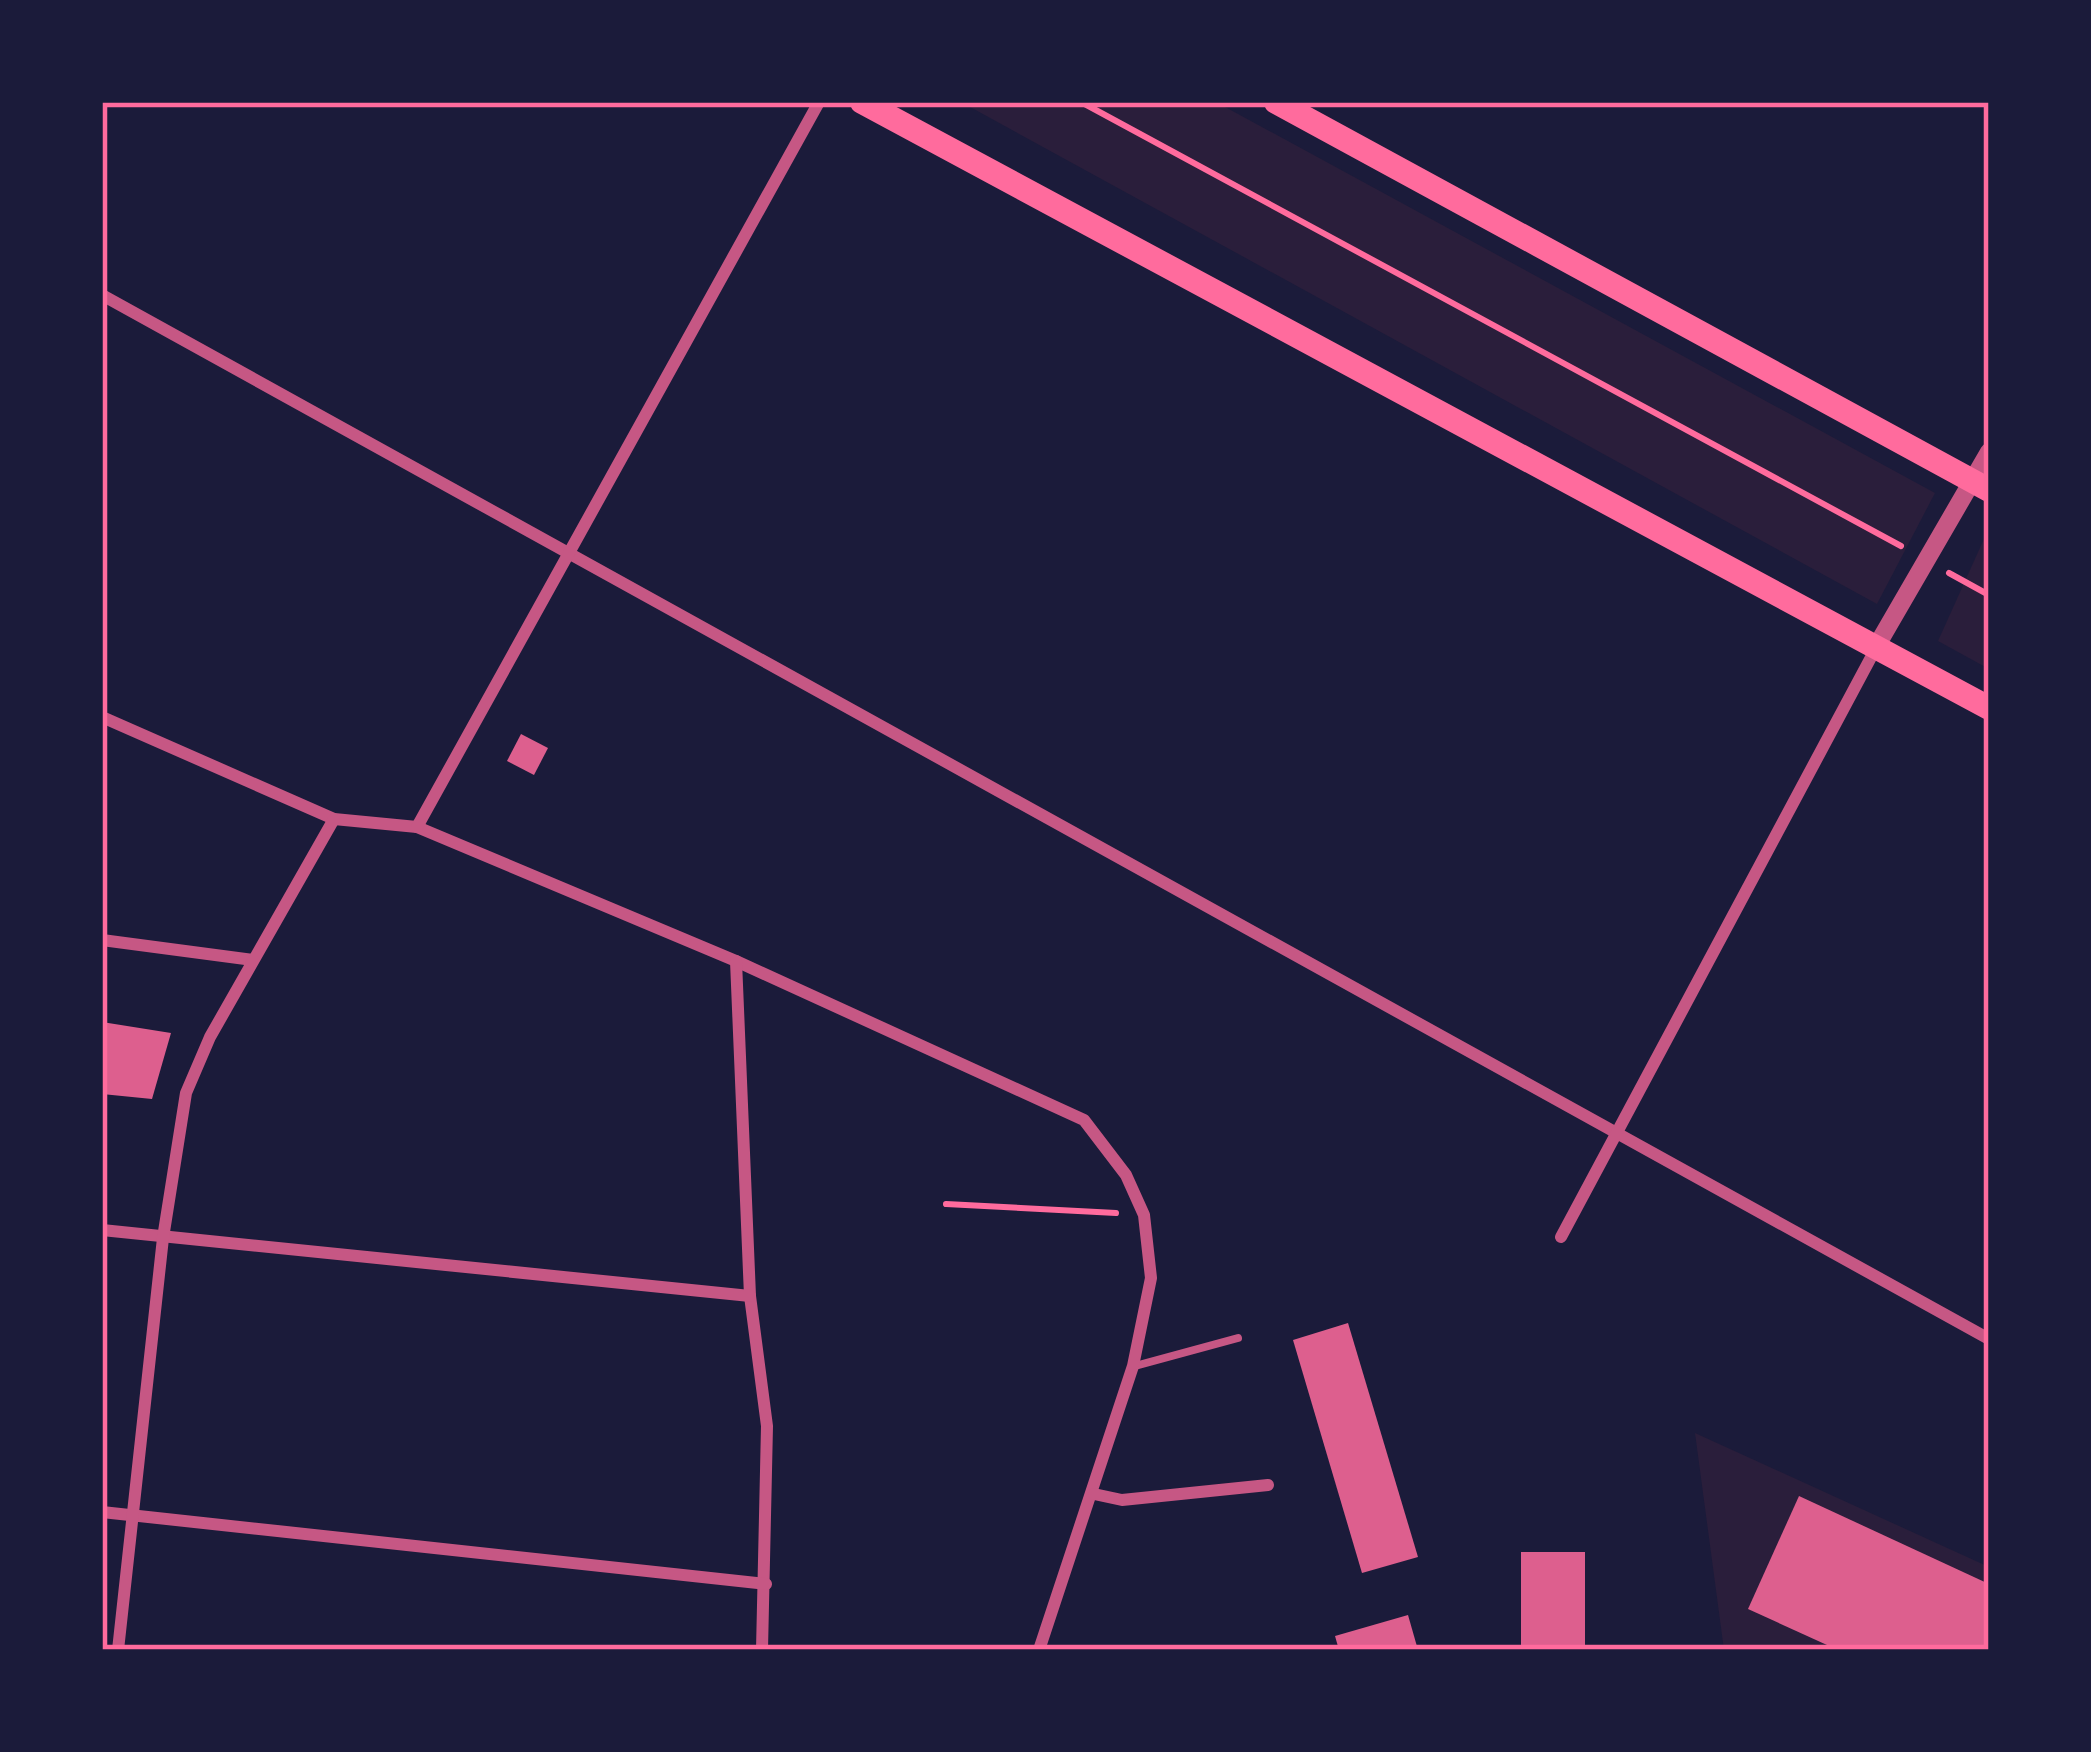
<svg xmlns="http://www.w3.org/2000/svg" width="2091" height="1752" viewBox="0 0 2091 1752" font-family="Raleway,sans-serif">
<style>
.green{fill:#2a1e3b}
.building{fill:#dd5f8e}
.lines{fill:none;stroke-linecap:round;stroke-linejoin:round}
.path{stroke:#ff6b9d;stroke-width:6}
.service{stroke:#c65784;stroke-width:8}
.minor{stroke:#c65784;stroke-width:12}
.tertiary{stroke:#c65784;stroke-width:18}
.primary{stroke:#ff6b9d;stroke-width:24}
.neatline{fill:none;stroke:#ff6b9d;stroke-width:4.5}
</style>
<rect width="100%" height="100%" fill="#1b1b3a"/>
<g class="green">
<polygon points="961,102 1216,102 1935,493 1877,604"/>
<polygon points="1988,530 1989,530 1989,669 1938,641"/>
<polygon points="1695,1433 1989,1567 1989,1650 1724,1650"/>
</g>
<g class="building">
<polygon points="521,734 548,748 534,775 507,761"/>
<polygon points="102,1022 171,1033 152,1099 102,1094"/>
<polygon points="1348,1323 1418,1557 1362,1573 1293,1340"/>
<polygon points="1799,1496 1989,1584 1989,1650 1838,1650 1748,1609"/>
<rect x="1521" y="1552" width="64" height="98"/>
<polygon points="1408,1615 1418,1650 1339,1650 1335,1636"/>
</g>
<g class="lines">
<g class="path">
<polyline points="1081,102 1901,546"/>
<polyline points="1949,573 1989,595"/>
<polyline points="946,1204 1116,1213"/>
</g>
<polyline class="service" points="1135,1366 1238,1338"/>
<g class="minor">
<polyline points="102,295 1989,1339"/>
<polyline points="102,717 334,819 417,827 736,961 1084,1120 1126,1175 1144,1215 1151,1278 1133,1366 1039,1650"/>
<polyline points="417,827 819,102"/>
<polyline points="102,940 253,960"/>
<polyline points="736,961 750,1296 767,1426 762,1650"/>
<polyline points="102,1230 750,1296"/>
<polyline points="1561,1237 1876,648"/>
<polyline points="1094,1494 1122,1500 1268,1485"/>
<polyline points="102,1512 766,1584"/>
<polyline points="118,1650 163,1238 186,1093 210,1037 334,819"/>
</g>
<polyline class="tertiary" points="1876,647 1989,452"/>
<g class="primary">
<polyline points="862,102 1989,708"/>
<polyline points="1276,102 1989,490"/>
</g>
</g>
<rect width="2091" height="1752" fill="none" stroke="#1b1b3a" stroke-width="210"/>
<rect x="105" y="105" width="1881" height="1542" class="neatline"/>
</svg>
